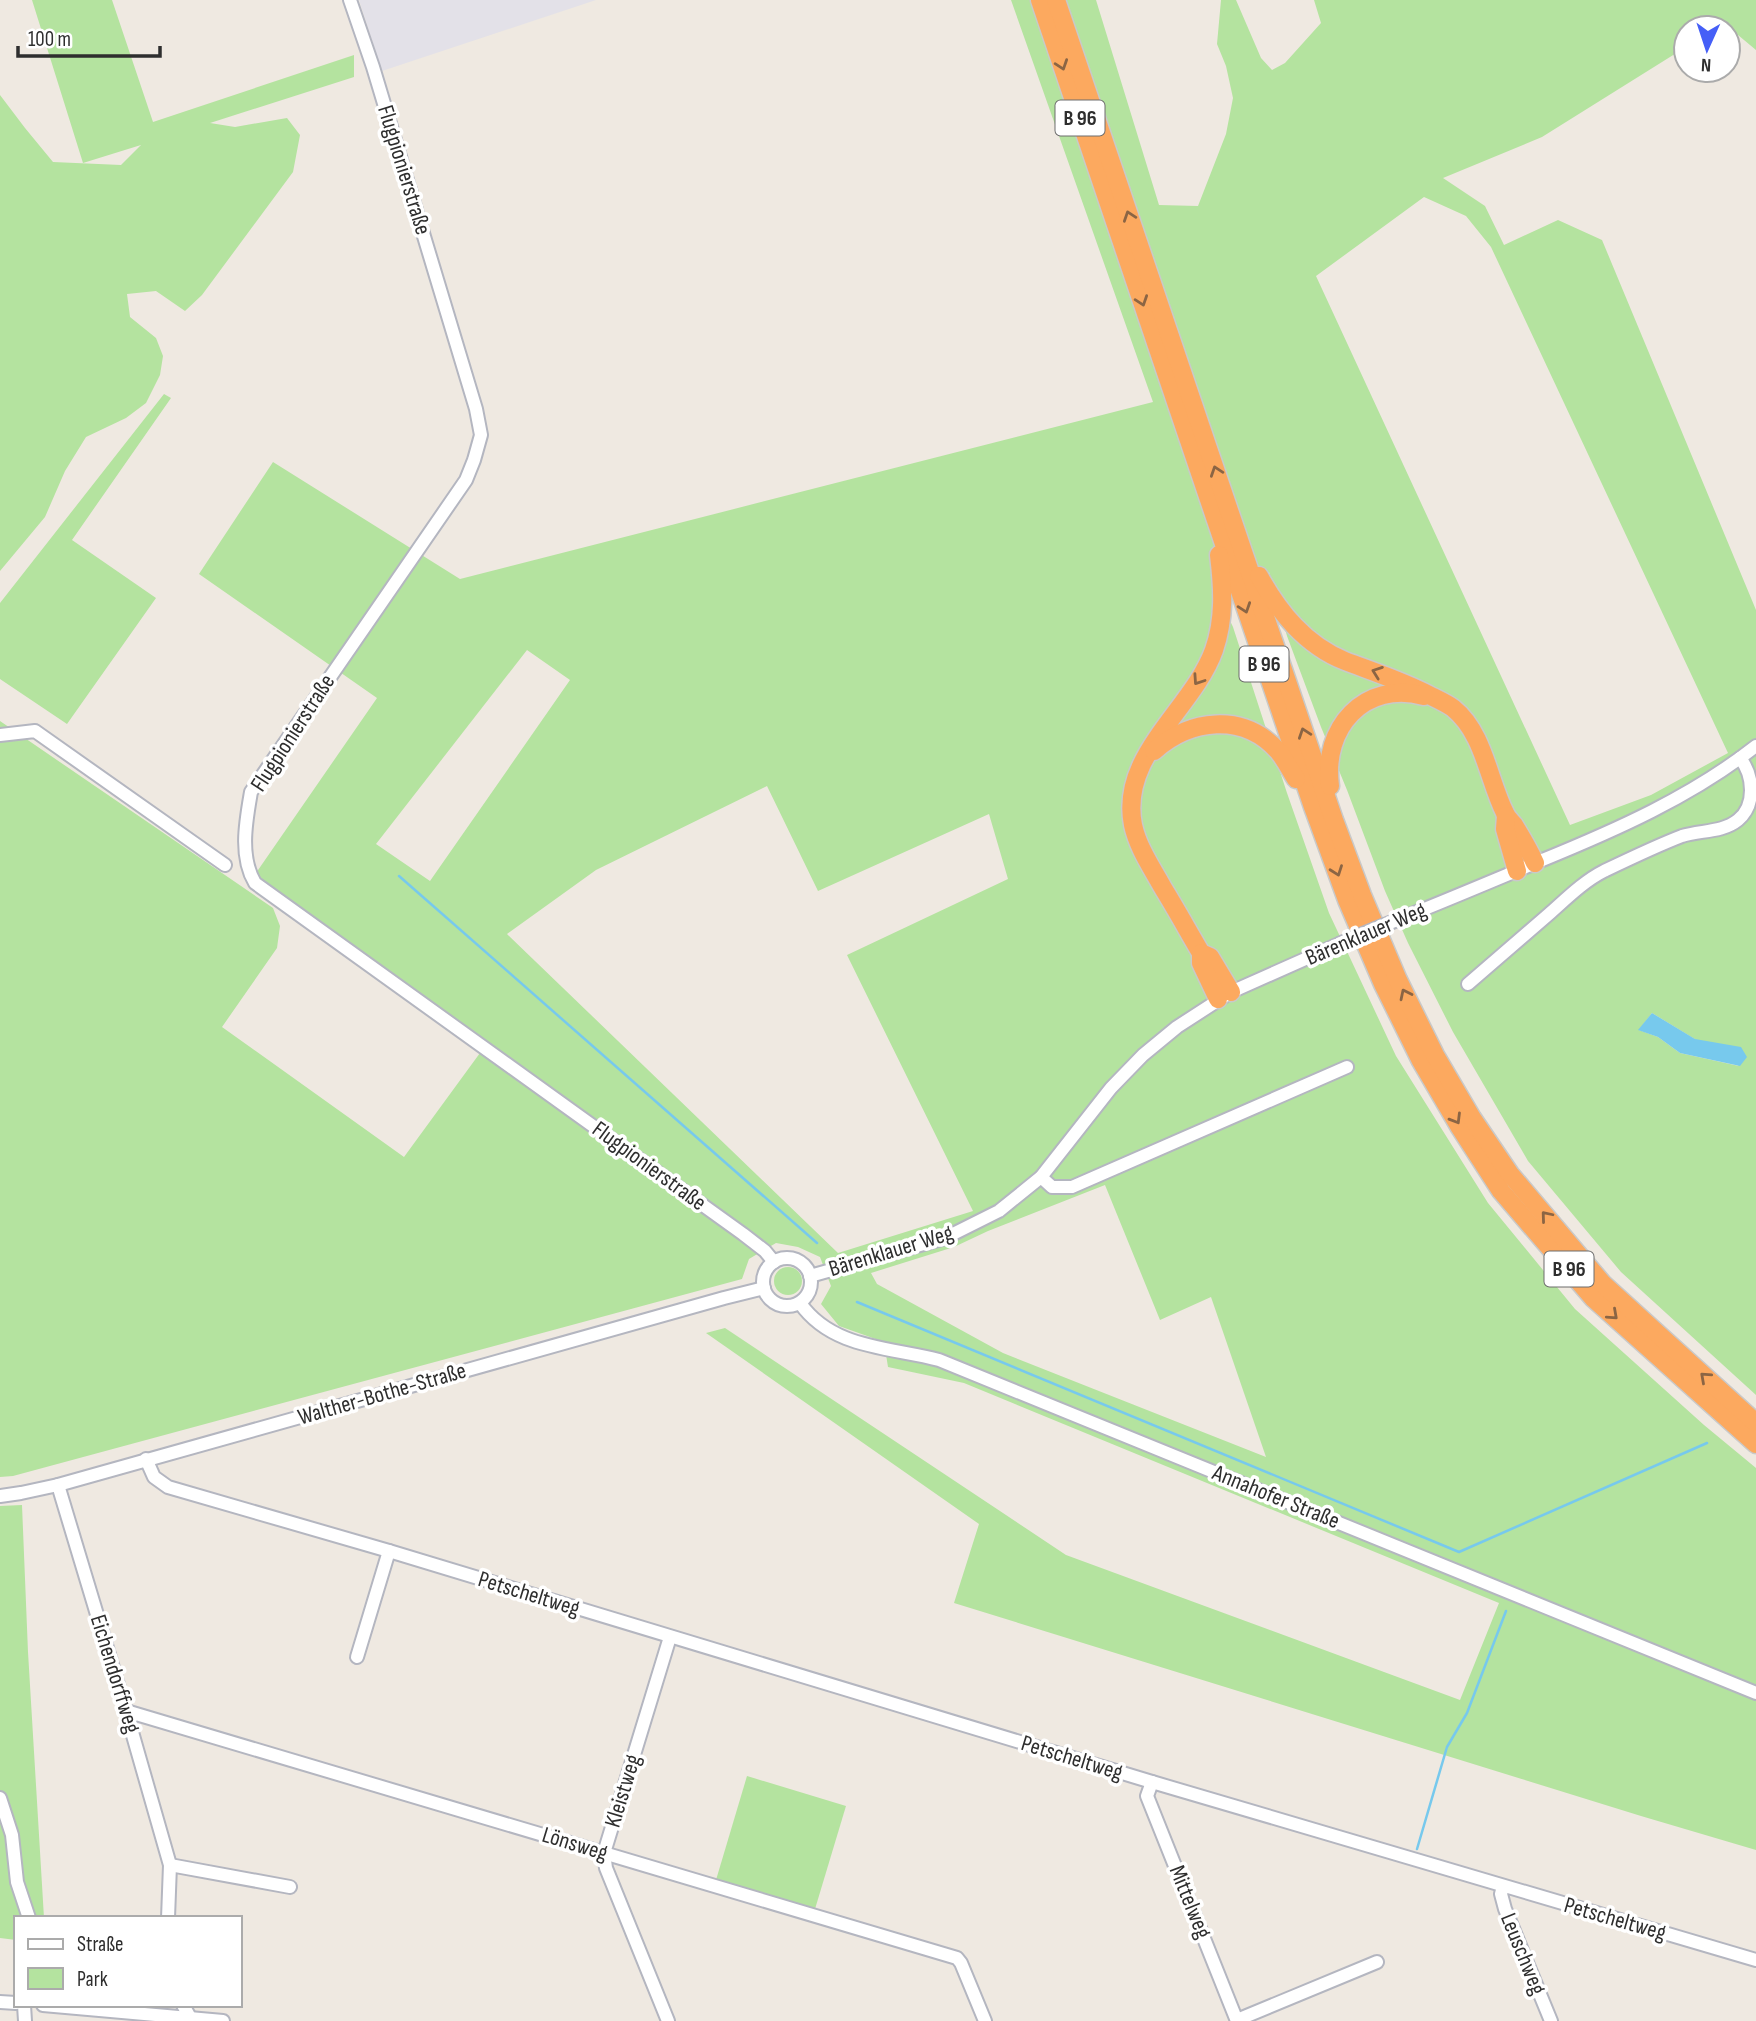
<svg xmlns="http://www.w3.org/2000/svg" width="1756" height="2021" viewBox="0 0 1756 2021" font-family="'Sofia Sans Condensed',sans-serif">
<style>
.industrial{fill:#e3e1e8}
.green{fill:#b4e39f;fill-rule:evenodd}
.water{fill:#77c9ed}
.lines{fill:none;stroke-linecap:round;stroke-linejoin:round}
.stream{stroke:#77c9ed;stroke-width:2.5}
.minor-casing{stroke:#b4b6c0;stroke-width:16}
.highway-casing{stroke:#c9c9c9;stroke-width:21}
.minor{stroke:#fff;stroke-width:12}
.highway{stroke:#fca95f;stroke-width:18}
.minor-bridge-casing{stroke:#b4b6c0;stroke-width:16;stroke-linecap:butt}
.minor-bridge{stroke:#fff;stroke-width:12}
.oneway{stroke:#8b6544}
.labels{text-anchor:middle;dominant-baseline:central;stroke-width:7;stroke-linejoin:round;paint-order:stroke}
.shield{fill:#fff;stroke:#6d6d6d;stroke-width:2}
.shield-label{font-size:21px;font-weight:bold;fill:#2e2e2e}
.street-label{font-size:23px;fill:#2e2e2e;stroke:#fff}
</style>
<rect width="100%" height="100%" fill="#efe9e1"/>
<polygon class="industrial" points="359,0 596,0 382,71"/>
<g class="green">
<polygon points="32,0 112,0 153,122 354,55 354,77 210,123 235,127 287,118 300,135 293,172 202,295 185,311 156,291 127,294 130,317 156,338 163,356 160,375 146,403 126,418 86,437 65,471 45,517 0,571 0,95 25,128 53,162 121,165 141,145 83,163"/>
<path d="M 1011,0 L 1096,0 L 1159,205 L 1198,206 L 1226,134 L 1233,98 L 1226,66 L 1217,44 L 1221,0 L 1236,0 L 1261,58 L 1272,70 L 1285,63 L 1321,23 L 1314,0 L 1756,0 L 1756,50 L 1738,35 L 1728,36 L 1728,28 L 1686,28 L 1686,47 L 1542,137 L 1443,178 L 1485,206 L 1504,245 L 1558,220 L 1602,240 L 1756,610 L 1756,1395 L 1621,1272 L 1528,1161 L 1453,1032 L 1408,943 L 1385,891 L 1347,790 L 1321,727 L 1287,636 L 1269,572 L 1215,589 L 1233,627 L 1287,793 L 1329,913 L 1396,1056 L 1488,1203 L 1575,1309 L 1704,1425 L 1756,1468 L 1756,1850 L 1641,1816 L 954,1603 L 979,1524 L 706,1333 L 725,1328 L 1066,1555 L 1460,1700 L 1499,1603 L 964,1383 L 888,1367 L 884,1342 L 839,1326 L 821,1304 L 831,1286 L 820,1257 L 798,1247 L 776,1243 L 749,1259 L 742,1279 L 13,1476 L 0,1477 L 0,721 L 273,908 L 280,926 L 277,948 L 222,1027 L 404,1157 L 488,1042 L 267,889 L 256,873 L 377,698 L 199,574 L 273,462 L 460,579 L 1153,402 ZM 1424,197 L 1466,216 L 1491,247 L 1728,753 L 1651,795 L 1570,825 L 1316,276 ZM 527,650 L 570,680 L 430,881 L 376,844 ZM 767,786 L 818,891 L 989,814 L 1008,879 L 847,955 L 973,1211 L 838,1253 L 507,934 L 596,870 ZM 1652,1013 L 1739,1066 L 1680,1053 L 1658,1037 L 1639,1030 ZM 1105,1185 L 1160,1320 L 1211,1297 L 1266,1457 L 1003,1353 L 877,1284 L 871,1273 L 954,1247 L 988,1231 Z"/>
<polygon points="164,394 171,398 72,540 156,598 67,724 0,679 0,603"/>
<circle cx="788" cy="1281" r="14"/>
<polygon points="22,1505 28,1652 44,1918 16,1918 16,1940 0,1938 0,1506"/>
<polygon points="747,1776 846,1806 815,1909 716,1880"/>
</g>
<polygon class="water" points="1652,1013 1695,1039 1741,1047 1747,1057 1740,1066 1680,1053 1658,1037 1638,1030"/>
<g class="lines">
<g class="stream">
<polyline points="399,876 817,1243"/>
<polyline points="857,1302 1459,1552 1707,1443"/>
<polyline points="1417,1849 1447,1747 1467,1713 1506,1611"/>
</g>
<defs>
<g id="minor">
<path d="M 350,0 L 373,67 L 476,409 L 481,435 L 474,460 L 466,480 L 251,792 C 246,821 239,856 255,883 L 743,1234 L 765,1251 L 774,1262"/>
<polyline points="0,735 35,731 225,865"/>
<path d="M 1397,920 C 1445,901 1492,881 1540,861 C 1616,830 1691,797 1756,746"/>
<path d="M 1468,984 C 1495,961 1522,937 1549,914 C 1566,899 1584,881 1604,871 C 1629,859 1656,846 1682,836 C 1700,830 1722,833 1738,820 C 1756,805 1754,776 1740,758"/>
<polyline points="1041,1177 1052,1187 1072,1187 1347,1067"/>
<circle cx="787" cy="1282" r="24"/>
<polyline points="810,1276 945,1238 999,1211 1041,1177 1111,1088 1143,1055 1177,1027 1231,992 1339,944"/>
<path d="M 800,1303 C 832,1349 890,1347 939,1360 L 1756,1693"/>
<polyline points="146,1459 154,1477 168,1487 389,1551 1152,1782 1756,1960"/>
<polyline points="58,1485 126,1711 170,1865 168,1918"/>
<polyline points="0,1496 21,1493 58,1485 724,1298 764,1288"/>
<polyline points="357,1657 389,1551"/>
<polyline points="126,1711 957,1958 961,1963 985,2021"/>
<polyline points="1152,1782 1147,1796 1237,2021"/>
<polyline points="0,1798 12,1835 17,1882 29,1918"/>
<polyline points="170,1865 290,1887"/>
<polyline points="1503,1886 1501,1894 1505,1909 1551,2021"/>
<polyline points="0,2002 16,2003"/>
<polyline points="24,2005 25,2021"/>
<polyline points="43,2005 223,2021"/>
<polyline points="183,2005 192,2021"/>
<polyline points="1237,2020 1377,1962"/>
<polyline points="668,2021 606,1868 604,1853 670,1637"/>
</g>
<g id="highway">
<polyline points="1040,0 1313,807 1347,900 1383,984 1421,1061 1459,1126 1501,1191 1593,1298 1756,1444"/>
<polyline points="1056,0 1334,820 1362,895 1398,980 1435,1055 1472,1118 1510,1174 1603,1284 1756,1423"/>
<path d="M 1219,555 C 1223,588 1225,618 1214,650 C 1193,709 1119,755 1133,825 C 1138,848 1152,868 1163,888 C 1176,909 1188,931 1201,953 L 1210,957 L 1231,992"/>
<path d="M 1259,576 C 1279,612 1305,645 1345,661 C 1374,672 1402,681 1429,695 C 1437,699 1446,703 1453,708 C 1484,733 1488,779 1505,813 C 1507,818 1511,821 1514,825 C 1522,838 1529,850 1535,863"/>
<path d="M 1154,751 C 1190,719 1243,712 1278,751 C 1285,759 1290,770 1296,779"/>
<path d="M 1330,786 C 1322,728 1364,680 1424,696"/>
<polyline points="1506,816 1505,829 1517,871"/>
<polyline points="1201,953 1201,963 1218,999"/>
</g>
</defs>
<use href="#minor" class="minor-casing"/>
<use href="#highway" class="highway-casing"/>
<use href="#minor" class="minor"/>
<use href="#highway" class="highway"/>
<defs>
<polyline id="minor-bridge" points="1339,944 1397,920"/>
</defs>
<use href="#minor-bridge" class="minor-bridge-casing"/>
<use href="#minor-bridge" class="minor-bridge"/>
</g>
<defs><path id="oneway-chevron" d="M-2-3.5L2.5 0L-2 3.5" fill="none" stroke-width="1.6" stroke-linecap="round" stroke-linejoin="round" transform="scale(1.75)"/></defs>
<g class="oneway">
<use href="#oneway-chevron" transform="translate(1062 65) rotate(71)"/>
<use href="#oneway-chevron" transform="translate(1129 216) rotate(-109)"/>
<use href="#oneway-chevron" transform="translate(1142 301) rotate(71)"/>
<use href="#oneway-chevron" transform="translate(1216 471) rotate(-109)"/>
<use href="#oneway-chevron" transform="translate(1245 608) rotate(71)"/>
<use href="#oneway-chevron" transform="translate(1377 672) rotate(-160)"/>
<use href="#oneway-chevron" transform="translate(1198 680) rotate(124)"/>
<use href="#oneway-chevron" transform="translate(1304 733) rotate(-109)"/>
<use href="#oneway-chevron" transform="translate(1337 871) rotate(70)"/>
<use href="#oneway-chevron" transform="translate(1405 994) rotate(-116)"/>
<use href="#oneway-chevron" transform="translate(1456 1119) rotate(59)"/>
<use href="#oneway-chevron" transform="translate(1546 1216) rotate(-130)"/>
<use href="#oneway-chevron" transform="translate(1613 1315) rotate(42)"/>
<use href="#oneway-chevron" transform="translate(1705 1377) rotate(-138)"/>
</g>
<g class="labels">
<g class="shield">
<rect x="1055.5" y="100.5" width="49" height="35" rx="5"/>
<rect x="1239.5" y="646.5" width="49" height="35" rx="5"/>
<rect x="1544.5" y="1251.5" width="49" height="35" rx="5"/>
</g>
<g class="shield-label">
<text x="1080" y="118">B 96</text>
<text x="1264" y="664">B 96</text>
<text x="1569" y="1269">B 96</text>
</g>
<g class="street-label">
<text transform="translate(404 170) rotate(73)">Flugpionierstraße</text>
<text transform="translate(293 733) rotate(-57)">Flugpionierstraße</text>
<text transform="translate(1366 934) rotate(-23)">Bärenklauer Weg</text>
<text transform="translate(649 1166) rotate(36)">Flugpionierstraße</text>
<text transform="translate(891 1251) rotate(-17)">Bärenklauer Weg</text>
<text transform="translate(382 1394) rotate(-16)">Walther-Bothe-Straße</text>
<text transform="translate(1276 1497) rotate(22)">Annahofer Straße</text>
<text transform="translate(529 1594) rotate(17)">Petscheltweg</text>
<text transform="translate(115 1674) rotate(73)">Eichendorffweg</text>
<text transform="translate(1072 1758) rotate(17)">Petscheltweg</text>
<text transform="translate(623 1791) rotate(-73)">Kleistweg</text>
<text transform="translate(575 1844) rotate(17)">Lönsweg</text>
<text transform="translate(1190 1902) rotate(68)">Mittelweg</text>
<text transform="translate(1615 1919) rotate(16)">Petscheltweg</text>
<text transform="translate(1523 1954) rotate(68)">Leuschweg</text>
</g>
</g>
<rect x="14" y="1916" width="228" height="91" fill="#ffffff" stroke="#ababab" stroke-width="2"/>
<rect x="28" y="1939" width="35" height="10" fill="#ffffff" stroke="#ababab" stroke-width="2"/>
<text x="77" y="1951" font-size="21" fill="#2e2e2e">Straße</text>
<rect x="28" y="1968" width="35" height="21" fill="#b4e39f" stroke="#ababab" stroke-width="2"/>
<text x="77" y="1986" font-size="21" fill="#2e2e2e">Park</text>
<g transform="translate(1707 49) rotate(183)"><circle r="33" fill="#ffffff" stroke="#ababab" stroke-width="2"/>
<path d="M0-5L12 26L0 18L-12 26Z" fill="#455ff7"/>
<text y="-10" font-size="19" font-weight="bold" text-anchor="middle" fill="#2e2e2e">N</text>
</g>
<path d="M18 46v10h142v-10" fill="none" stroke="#2e2e2e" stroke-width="3.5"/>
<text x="28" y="46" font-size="21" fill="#2e2e2e" stroke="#ffffff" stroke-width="5" paint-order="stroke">100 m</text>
</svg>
